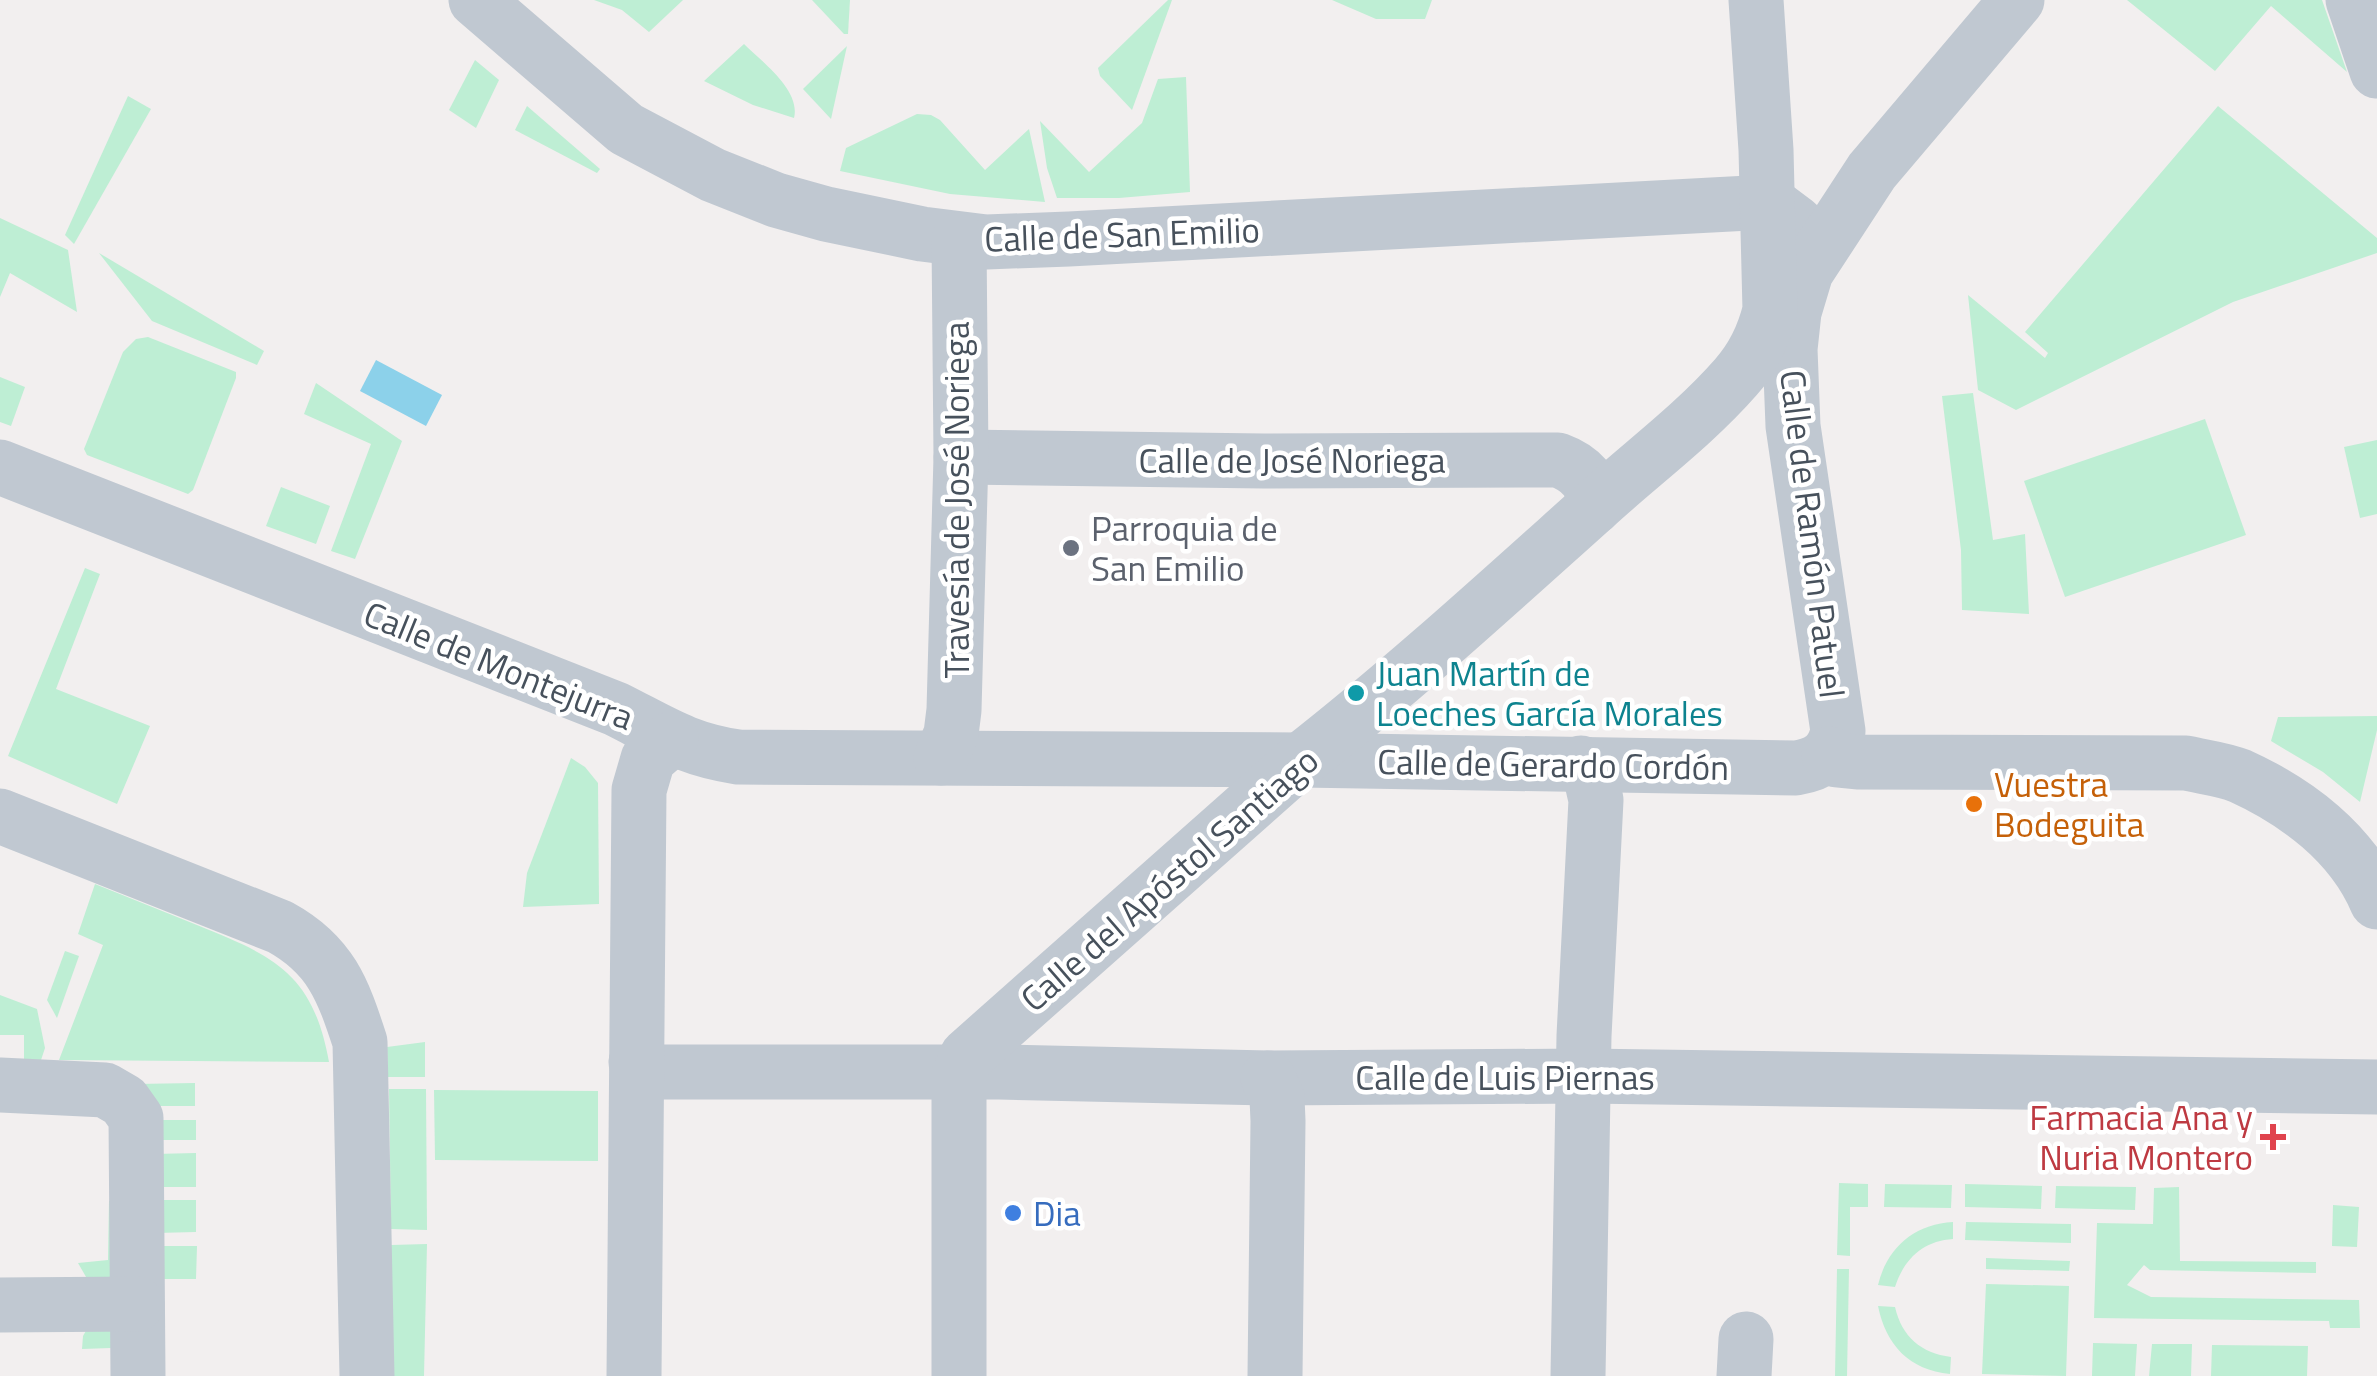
<svg xmlns="http://www.w3.org/2000/svg" width="2377" height="1376" viewBox="0 0 2377 1376" font-family="'Titillium Web',sans-serif">
<style>
.green{fill:#beeed4}
.water{fill:#8cd1ea}
.lines{fill:none;stroke-linecap:round;stroke-linejoin:round}
.minor{stroke:#c0c8d1;stroke-width:55}
.worship-dot{fill:#6b7280;stroke:#fff;stroke-width:4}
.culture-dot{fill:#0f9aa8;stroke:#fff;stroke-width:4}
.food-dot{fill:#e8710a;stroke:#fff;stroke-width:4}
.health-dot{fill:#e0444e;stroke:#fff;stroke-width:4}
.shop-dot{fill:#3f7fe0;stroke:#fff;stroke-width:4}
.labels{text-anchor:middle;dominant-baseline:central;stroke-width:9;stroke-linejoin:round;paint-order:stroke}
.street-label{font-size:35px;fill:#47515c;stroke:#fff}
.worship-label{font-size:35px;fill:#5b616d;stroke:#fff;text-anchor:start}
.culture-label{font-size:35px;fill:#0d838f;stroke:#fff;text-anchor:start}
.food-label{font-size:35px;fill:#c56008;stroke:#fff;text-anchor:start}
.health-label{font-size:35px;fill:#be3a42;stroke:#fff;text-anchor:end}
.shop-label{font-size:35px;fill:#366cbe;stroke:#fff;text-anchor:start}
</style>
<rect width="100%" height="100%" fill="#f2efef"/>
<g class="green">
<polygon points="594,0 683,0 649,32 622,10"/>
<polygon points="812,0 850,0 848,34 844,34"/>
<polygon points="1168,0 1172,0 1132,110 1100,76 1098,68"/>
<polygon points="1332,0 1432,0 1425,19 1376,19"/>
<polygon points="2127,0 2322,0 2347,72 2271,6 2215,71"/>
<path d="M 744,44 C 762,62 801,90 794,118 L 753,105 L 704,81 Z"/>
<polygon points="847,46 831,119 803,89"/>
<polygon points="475,60 499,80 476,128 449,110"/>
<polygon points="1186,77 1190,192 1119,198 1057,198 1047,168 1040,121 1089,172 1142,123 1158,79"/>
<polygon points="128,96 151,109 74,244 65,235"/>
<polygon points="527,106 600,169 597,173 515,130"/>
<polygon points="2218,106 2377,238 2377,253 2233,302 2016,410 1978,390 1968,295 2045,358 2048,353 2025,332"/>
<polygon points="917,114 931,115 940,120 985,170 1029,129 1045,202 950,194 840,171 846,148"/>
<polygon points="0,218 68,250 77,312 10,273 0,297"/>
<polygon points="99,253 264,351 257,365 152,321"/>
<polygon points="148,337 236,372 236,378 193,490 188,494 87,455 84,449 123,352 136,339"/>
<polygon points="0,377 25,387 11,426 0,422"/>
<polygon points="316,383 402,441 355,559 331,551 371,444 304,414"/>
<polygon points="1973,393 1993,540 2025,534 2029,614 1962,610 1961,550 1942,396"/>
<polygon points="2205,419 2246,535 2065,597 2024,481"/>
<polygon points="2377,440 2377,514 2360,518 2344,447"/>
<polygon points="281,487 330,506 316,544 266,526"/>
<polygon points="85,568 100,574 56,689 150,726 117,804 8,756"/>
<polygon points="2377,716 2377,730 2360,802 2323,772 2271,741 2278,717"/>
<polygon points="571,758 585,767 598,783 599,904 523,907 527,873"/>
<path d="M 95,884 C 129,898 163,911 197,925 C 274,956 313,973 329,1062 L 59,1060 L 103,945 L 78,934 Z"/>
<polygon points="65,951 79,956 57,1018 47,1000"/>
<polygon points="0,995 37,1009 45,1048 41,1060 24,1060 24,1035 0,1035"/>
<polygon points="425,1042 425,1077 388,1077 387,1047"/>
<polygon points="195,1083 195,1106 151,1106 135,1084"/>
<polygon points="389,1089 426,1089 427,1230 391,1229"/>
<polygon points="434,1090 598,1091 598,1161 435,1160"/>
<rect x="154" y="1120" width="42" height="20"/>
<polygon points="196,1153 196,1187 155,1187 154,1154"/>
<polygon points="1839,1183 1868,1184 1868,1207 1850,1207 1850,1256 1837,1255"/>
<polygon points="1885,1184 1952,1185 1951,1208 1884,1207"/>
<polygon points="1965,1184 2042,1186 2041,1209 1965,1207"/>
<polygon points="2056,1186 2136,1187 2135,1210 2055,1208"/>
<polygon points="2179,1187 2180,1261 2316,1262 2316,1273 2150,1270 2144,1265 2127,1285 2151,1297 2359,1300 2360,1328 2330,1328 2329,1321 2094,1318 2097,1223 2153,1224 2154,1188"/>
<polygon points="119,1200 118,1277 89,1282 78,1263 108,1260 109,1201"/>
<polygon points="155,1200 196,1200 196,1232 156,1233"/>
<polygon points="2333,1205 2359,1207 2357,1247 2332,1246"/>
<path d="M 1953,1222 L 1953,1239 C 1923,1241 1904,1259 1895,1287 L 1878,1285 C 1887,1248 1914,1224 1953,1222 Z"/>
<polygon points="1966,1222 2071,1224 2071,1243 1965,1240"/>
<polygon points="427,1244 424,1376 392,1376 391,1245"/>
<polygon points="156,1246 197,1246 196,1279 156,1279"/>
<polygon points="1986,1258 2070,1261 2069,1271 1986,1269"/>
<polygon points="1837,1269 1849,1269 1847,1376 1835,1376"/>
<polygon points="1986,1284 2069,1286 2066,1376 1982,1374"/>
<path d="M 1878,1306 L 1895,1307 C 1902,1337 1921,1353 1951,1357 L 1950,1374 C 1909,1370 1886,1345 1878,1306 Z"/>
<polygon points="111,1327 111,1348 82,1349 83,1336 87,1329"/>
<polygon points="2093,1343 2137,1344 2135,1376 2092,1376"/>
<polygon points="2152,1344 2192,1344 2191,1376 2149,1376"/>
<polygon points="2212,1345 2308,1346 2307,1376 2211,1376"/>
</g>
<polygon class="water" points="376,360 442,395 426,426 360,391"/>
<g class="lines">
<g class="minor">
<polyline points="476,0 626,129 713,175 776,200 826,214 922,234 986,242 1069,239 1768,202 1796,223"/>
<polyline points="2353,0 2377,71"/>
<path d="M 961,457 L 1264,461 L 1558,460 C 1580,468 1596,483 1594,507"/>
<path d="M 0,467 L 616,709 C 662,732 685,749 738,757 L 1301,760 L 1796,768 C 1819,764 1833,756 1838,731 L 1793,426 L 1790,349 L 1794,312 L 1806,272 L 1872,171 L 2017,0"/>
<path d="M 1829,754 L 1837,760 L 1857,762 L 2186,763 C 2203,767 2223,769 2240,776 C 2297,802 2352,843 2377,902"/>
<polyline points="941,758 951,734 954,710 961,457 959,240"/>
<path d="M 0,816 L 280,927 C 331,955 343,990 360,1042 L 367,1376"/>
<polyline points="636,1062 657,1072 999,1072 1268,1078 1585,1076 2377,1087"/>
<polyline points="1268,1078 1277,1098 1278,1121 1275,1376"/>
<polyline points="0,1085 105,1090 124,1101 136,1118 138,1376"/>
<polyline points="0,1305 137,1304"/>
<polyline points="634,1376 639,790 648,759 671,739"/>
<path d="M 959,1376 L 959,1075 L 967,1056 L 1301,760 C 1403,680 1499,592 1595,506 C 1642,463 1694,425 1736,377 C 1753,358 1764,335 1770,310 L 1766,150 L 1756,0"/>
<polyline points="1578,1376 1584,1036 1596,800 1591,778 1581,763"/>
<polyline points="1744,1376 1746,1339"/>
</g>
</g>
<circle class="worship-dot" cx="1071" cy="548" r="10"/>
<circle class="culture-dot" cx="1356" cy="693" r="10"/>
<circle class="food-dot" cx="1974" cy="804" r="10"/>
<path class="health-dot" d="M2268 1122h10v10h10v10h-10v10h-10v-10h-10v-10h10z"/>
<circle class="shop-dot" cx="1013" cy="1213" r="10"/>
<g class="labels">
<g class="street-label">
<text transform="translate(1122 234) rotate(-2)">Calle de San Emilio</text>
<text x="1292" y="460">Calle de José Noriega</text>
<text transform="translate(956 500) rotate(-90)">Travesía de José Noriega</text>
<text transform="translate(1813 534) rotate(83)">Calle de Ramón Patuel</text>
<text transform="translate(499 665) rotate(22)">Calle de Montejurra</text>
<text transform="translate(1553 764) rotate(1)">Calle de Gerardo Cordón</text>
<text transform="translate(1169 879) rotate(-41)">Calle del Apóstol Santiago</text>
<text x="1505" y="1077">Calle de Luis Piernas</text>
</g>
<g class="worship-label">
<text x="1091" y="528">Parroquia de<tspan x="1091" dy="40">San Emilio</tspan></text>
</g>
<g class="culture-label">
<text x="1376" y="673">Juan Martín de<tspan x="1376" dy="40">Loeches García Morales</tspan></text>
</g>
<g class="food-label">
<text x="1994" y="784">Vuestra<tspan x="1994" dy="40">Bodeguita</tspan></text>
</g>
<g class="health-label">
<text x="2253" y="1117">Farmacia Ana y<tspan x="2253" dy="40">Nuria Montero</tspan></text>
</g>
<g class="shop-label">
<text x="1033" y="1213">Dia</text>
</g>
</g>
</svg>
